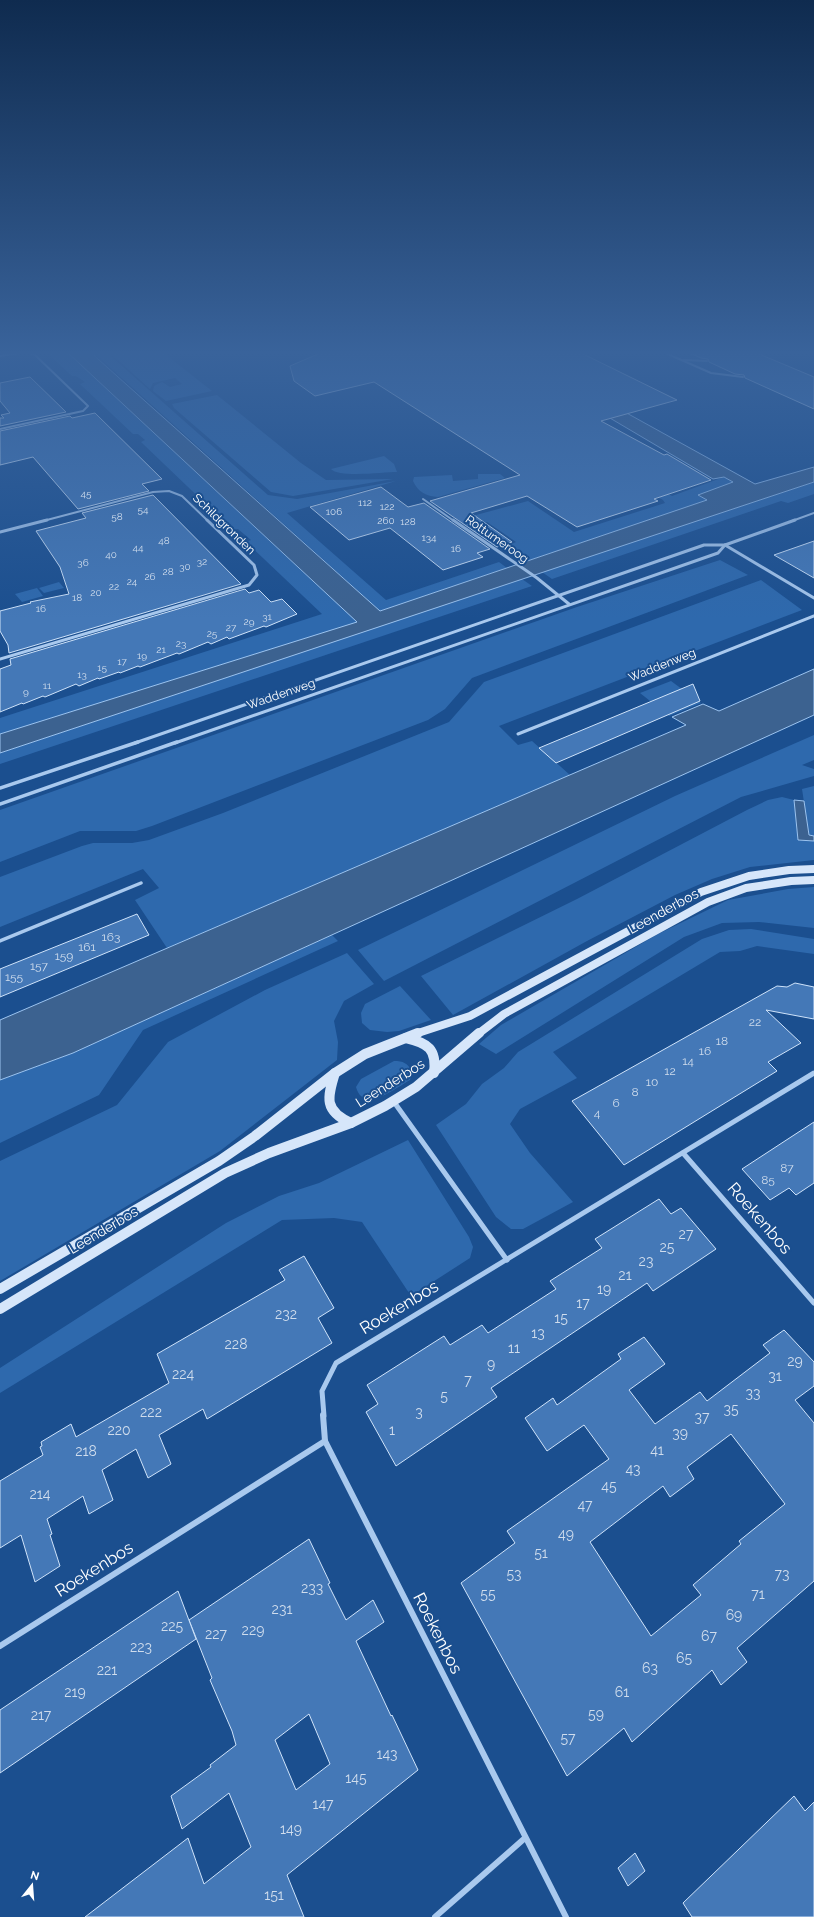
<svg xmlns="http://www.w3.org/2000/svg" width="814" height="1917" viewBox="0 0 814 1917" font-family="Raleway,sans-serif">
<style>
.green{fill:#2e69ad}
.water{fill:#3c6290;stroke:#9cc4f0}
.building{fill:#4478b7;stroke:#cfe3fa;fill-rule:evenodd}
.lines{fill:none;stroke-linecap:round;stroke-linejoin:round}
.minor-far4{stroke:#a9c9ee;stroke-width:2}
.minor-far3{stroke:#a9c9ee;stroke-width:3}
.minor-far2{stroke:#a9c9ee;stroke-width:3.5}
.minor-far1{stroke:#a9c9ee;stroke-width:5}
.minor{stroke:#a9c9ee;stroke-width:6}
.secondary-far1{stroke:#d6e6fa;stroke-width:8}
.secondary{stroke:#d6e6fa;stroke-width:10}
.labels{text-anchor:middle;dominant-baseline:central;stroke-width:4;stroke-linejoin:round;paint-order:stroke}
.far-number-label{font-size:10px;fill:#d0dded}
.far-street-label{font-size:12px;fill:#fff;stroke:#1b4f8f}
.number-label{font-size:12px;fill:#d0dded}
.street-label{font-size:14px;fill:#fff;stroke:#1b4f8f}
.near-number-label{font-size:14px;fill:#d0dded}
.near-street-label{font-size:17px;fill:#fff;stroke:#1b4f8f}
</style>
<rect width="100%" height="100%" fill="#1b4f8f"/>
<g class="green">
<polygon points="45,351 66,351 358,622 0,734 0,718 322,614 246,542 251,540 238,529 233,530 141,442 145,440 138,434 133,434 80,384 85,382 76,376 72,376"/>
<polygon points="92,351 105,351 268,495 297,499 396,481 287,513 386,600 499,562 507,568 380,611"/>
<polygon points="108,351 161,351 212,391 166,401 153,391 154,386 162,382 170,387 182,384 175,378 153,383 150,389"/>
<polygon points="217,395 301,463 326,480 393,479 293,496 271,492 174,408 172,404"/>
<path d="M 384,456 L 394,464 L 397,472 C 384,472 339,478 331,469 Z"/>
<path d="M 478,474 L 500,474 L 505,478 L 438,497 C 426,496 418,492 413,481 L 414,477 L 452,475 L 453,481 L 478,479 Z"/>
<polygon points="724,477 734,482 699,496 708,500 527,561 505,547 516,542 487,522 475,526 465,518 528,501 574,532 665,503 663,500 633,483 644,480 672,496"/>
<polygon points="814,482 814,494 788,503 781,501 552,579 542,572"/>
<polygon points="720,560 748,575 472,678 445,709 428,720 152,826 136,831 80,831 0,862 0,810 577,607"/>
<polygon points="522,579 532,586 0,764 0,753"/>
<polygon points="761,580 802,610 499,726 518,745 532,741 570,775 167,948 135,900 159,888 143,869 0,927 0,877 82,846 93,843 132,843 149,840 223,813 449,722 484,682"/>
<polygon points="59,582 64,588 44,593 39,588"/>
<polygon points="37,588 43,596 22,602 15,594"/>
<polygon points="671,681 701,703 669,716 640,693"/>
<polygon points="814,735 814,760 802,765 814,769 814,776 741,797 384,981 358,950 675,796"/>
<polygon points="814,786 814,836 809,835 802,789"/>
<polygon points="782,797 794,800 798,840 814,841 814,860 750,867 712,879 675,895 587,941 453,1015 421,976 577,899 747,810 768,800"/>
<polygon points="814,887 814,928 759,922 722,923 684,937 496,1054 479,1044 501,1025 658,934 728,900 788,889"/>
<polygon points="751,929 814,939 814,954 757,946 740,951 720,952 553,1052 577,1078 520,1109 510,1124 530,1153 573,1202 523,1229 511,1229 496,1217 436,1125 466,1104 482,1084 504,1068 518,1052 702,939 729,930"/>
<polygon points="332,935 338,941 143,1030 99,1095 0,1143 0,1080 73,1053"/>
<polygon points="347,953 374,984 344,1001 334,1021 338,1042 337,1060 220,1151 0,1281 0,1161 117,1105 168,1042 265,990"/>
<polygon points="400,986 431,1020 399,1031 387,1032 370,1030 362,1023 361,1013 365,1004"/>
<path d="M 394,1061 C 403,1061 408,1063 412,1072 L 410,1080 C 396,1088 363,1114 356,1087 L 361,1079 Z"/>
<polygon points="408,1140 469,1237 473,1247 470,1258 411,1296 362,1222 334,1218 282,1220 0,1393 0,1368 226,1223 279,1196 319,1183"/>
</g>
<g class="water">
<polygon points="66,351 89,351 380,611 707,500 698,495 733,482 724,477 713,479 571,395 489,351 509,351 585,390 755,484 814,467 814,482 0,753 0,734 357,622"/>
<polygon points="814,669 814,715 73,1053 0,1080 0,1020 686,725 672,717 703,704 719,711"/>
<polygon points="794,800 804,801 809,835 814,836 814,841 798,840"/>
</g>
<g class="building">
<polygon points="325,351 577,351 677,400 601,421 664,455 667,454 711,480 654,499 658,501 577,527 527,496 471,513 512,542 497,547 430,501 520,475 374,382 315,396 294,381 290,366"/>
<polygon points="685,351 752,351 814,377 814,409 745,378 744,375 735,374 709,362 708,359 701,358"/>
<polygon points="30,377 66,412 0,426 0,418 4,418 1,415 10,413 0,401 0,383"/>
<polygon points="95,413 162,479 142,484 149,491 78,509 33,457 0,465 0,431 70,416 72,418"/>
<polygon points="381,487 408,507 424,503 490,549 477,553 483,557 443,570 390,528 349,540 310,507"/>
<polygon points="153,495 241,584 9,653 8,645 0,631 0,611 31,603 30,602 69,594 60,567 36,531 86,518 82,513"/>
<polygon points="814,541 814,578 774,555"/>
<polygon points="245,589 249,593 259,590 271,602 282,599 297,614 266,627 264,626 229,639 227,637 211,644 208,642 179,654 177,653 140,667 138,666 120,673 119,672 99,679 98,678 79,686 76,684 45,697 43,696 23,704 22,703 0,712 0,669 11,665 10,659"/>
<polygon points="693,684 700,701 556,763 539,748"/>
<polygon points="137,914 149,935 0,997 0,969"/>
<polygon points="795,983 814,987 814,1019 766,1010 801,1043 768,1062 777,1071 624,1165 572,1101 777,986 787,987"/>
<polygon points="814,1122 814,1183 796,1195 789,1188 770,1200 742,1169"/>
<polygon points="659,1199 671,1214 681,1208 716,1249 653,1291 647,1283 491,1388 497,1397 396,1466 366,1412 378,1404 367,1385 444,1336 450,1345 482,1325 488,1333 556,1289 550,1281 602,1248 595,1239"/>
<polygon points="304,1256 334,1308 318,1318 332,1343 207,1419 203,1409 159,1435 171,1464 148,1478 136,1449 102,1470 113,1500 89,1514 83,1496 47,1519 52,1534 50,1535 60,1566 35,1582 21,1535 0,1548 0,1481 43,1455 40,1447 42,1446 41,1442 71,1424 76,1437 169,1383 157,1354 285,1280 279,1270"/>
<path d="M 784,1330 L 814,1362 L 814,1386 L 795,1400 L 814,1423 L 814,1581 L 737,1648 L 747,1662 L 721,1685 L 712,1670 L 632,1742 L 624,1728 L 567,1776 L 461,1583 L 515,1543 L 507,1531 L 609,1459 L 584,1425 L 547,1451 L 525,1418 L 553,1398 L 557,1405 L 621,1359 L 618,1354 L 644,1337 L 665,1364 L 629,1390 L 655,1424 L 700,1392 L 707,1401 L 770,1353 L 763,1345 ZM 731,1434 L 785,1504 L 739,1541 L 741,1544 L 693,1585 L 701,1595 L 651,1636 L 590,1542 L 663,1486 L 670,1497 L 694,1479 L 687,1467 Z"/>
<path d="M 309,1539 L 330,1583 L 328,1584 L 346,1620 L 373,1600 L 384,1622 L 356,1641 L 391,1716 L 392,1715 L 418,1770 L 287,1875 L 304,1917 L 85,1917 L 188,1838 L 204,1884 L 251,1847 L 229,1793 L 182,1829 L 171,1796 L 211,1767 L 210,1765 L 236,1745 L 232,1731 L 210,1680 L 212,1678 L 189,1620 ZM 309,1714 L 330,1764 L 296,1790 L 275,1740 Z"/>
<polygon points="178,1591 196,1639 0,1773 0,1710"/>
<polygon points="794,1796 805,1811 814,1802 814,1917 692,1917 683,1903"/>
<polygon points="635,1853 645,1871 628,1886 618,1868"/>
</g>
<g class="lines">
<g class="minor-far4">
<polyline points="661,351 711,373 743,377"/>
<polyline points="0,356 25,352 34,354 88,406 83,411 0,429"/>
<polyline points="684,360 707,361"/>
<polyline points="423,499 454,521"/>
<polyline points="43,521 153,492 169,491 182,496 208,521"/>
<polyline points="792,521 814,513"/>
</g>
<g class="minor-far3">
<polyline points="453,520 537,578 569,604"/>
<polyline points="0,532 47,520"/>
<polyline points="725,545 814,598"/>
<polyline points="0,659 249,585 257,575 254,565 207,520"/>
<polyline points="518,734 814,616"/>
<polyline points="135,743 704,545 725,545 795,520"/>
<polyline points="175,743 718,553 725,545"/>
</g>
<g class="minor-far2">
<polyline points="0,788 138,742"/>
<polyline points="0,804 177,742"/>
<polyline points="0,941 141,883"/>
</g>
<g class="minor-far1">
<polyline points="394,1102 507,1260"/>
<polyline points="683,1153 814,1303"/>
<polyline points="324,1416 322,1391 336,1363 814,1073"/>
</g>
<g class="minor">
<polyline points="323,1415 325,1441 566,1917"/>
<polyline points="0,1646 325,1441"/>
<polyline points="435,1917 525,1838"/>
</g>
<g class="secondary-far1">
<polyline points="415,1034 470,1016 701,892 749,876 789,870 814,869"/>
<polyline points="478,1034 504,1014 708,902 746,888 791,881 814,880"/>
</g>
<g class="secondary">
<path d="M 406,1038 C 428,1043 437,1049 434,1073"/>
<path d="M 335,1073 C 327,1098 324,1111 351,1123"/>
<polyline points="0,1289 219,1161 255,1136 335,1073 365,1054 418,1033"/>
<polyline points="0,1309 225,1173 269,1153 351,1123 385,1106 416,1087 479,1033"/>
</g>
</g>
<linearGradient id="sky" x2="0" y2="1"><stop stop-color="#0f2b4f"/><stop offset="0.57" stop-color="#39639b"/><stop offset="1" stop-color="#39639b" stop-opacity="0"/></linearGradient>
<rect width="814" height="619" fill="url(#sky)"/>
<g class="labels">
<g class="far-number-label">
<text x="86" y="493">45</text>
<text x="365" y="502">112</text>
<text x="387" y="506">122</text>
<text x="143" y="509">54</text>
<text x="334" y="511">106</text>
<text x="117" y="516">58</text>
<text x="386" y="520">260</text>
<text x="408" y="521">128</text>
<text x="429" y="537">134</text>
<text x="164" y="540">48</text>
<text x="138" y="547">44</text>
<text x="456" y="548">16</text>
<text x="111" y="554">40</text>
<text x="202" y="561">32</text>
<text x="83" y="562">36</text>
<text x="185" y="566">30</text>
<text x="168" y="571">28</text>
<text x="150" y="576">26</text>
<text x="132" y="581">24</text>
<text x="114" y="586">22</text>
<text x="96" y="592">20</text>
<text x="77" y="597">18</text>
<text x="41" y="608">16</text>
<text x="267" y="616">31</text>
<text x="249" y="621">29</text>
<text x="231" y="627">27</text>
<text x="212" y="633">25</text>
<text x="181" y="643">23</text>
<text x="161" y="649">21</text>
<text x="142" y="655">19</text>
<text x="122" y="661">17</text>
<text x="102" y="667">15</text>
<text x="82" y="674">13</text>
<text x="47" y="685">11</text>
<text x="26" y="691">9</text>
</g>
<g class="far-street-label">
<text transform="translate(224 524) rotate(44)">Schildgronden</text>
<text transform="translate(497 539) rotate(35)">Rottumeroog</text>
<text transform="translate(662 665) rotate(-22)">Waddenweg</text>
<text transform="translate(281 694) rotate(-19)">Waddenweg</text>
</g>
<g class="number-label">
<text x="111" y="937">163</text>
<text x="87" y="947">161</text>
<text x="64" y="956">159</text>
<text x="39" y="966">157</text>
<text x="14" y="977">155</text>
<text x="755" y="1022">22</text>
<text x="722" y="1041">18</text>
<text x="705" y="1051">16</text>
<text x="688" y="1061">14</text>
<text x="670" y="1071">12</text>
<text x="652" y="1082">10</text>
<text x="635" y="1092">8</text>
<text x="616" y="1103">6</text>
<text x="597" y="1113">4</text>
<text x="787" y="1168">87</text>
<text x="768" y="1180">85</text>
</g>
<g class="street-label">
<text transform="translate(663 911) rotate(-29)">Leenderbos</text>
<text transform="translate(390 1083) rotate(-32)">Leenderbos</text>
<text transform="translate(103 1230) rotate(-31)">Leenderbos</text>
</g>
<g class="near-number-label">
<text x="686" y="1234">27</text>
<text x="667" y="1247">25</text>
<text x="646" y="1261">23</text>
<text x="625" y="1275">21</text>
<text x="604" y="1289">19</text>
<text x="583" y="1303">17</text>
<text x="286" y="1314">232</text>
<text x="561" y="1318">15</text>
<text x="538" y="1333">13</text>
<text x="236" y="1344">228</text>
<text x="514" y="1348">11</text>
<text x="795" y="1361">29</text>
<text x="491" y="1364">9</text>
<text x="183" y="1374">224</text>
<text x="775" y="1376">31</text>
<text x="468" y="1380">7</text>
<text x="753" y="1393">33</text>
<text x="444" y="1396">5</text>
<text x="731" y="1409">35</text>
<text x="151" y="1412">222</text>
<text x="419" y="1412">3</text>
<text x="702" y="1417">37</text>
<text x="119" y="1430">220</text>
<text x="392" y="1430">1</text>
<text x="680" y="1433">39</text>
<text x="657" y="1450">41</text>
<text x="86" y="1451">218</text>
<text x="633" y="1469">43</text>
<text x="609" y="1486">45</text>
<text x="40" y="1494">214</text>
<text x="585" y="1505">47</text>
<text x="566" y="1534">49</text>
<text x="541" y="1553">51</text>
<text x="514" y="1574">53</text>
<text x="782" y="1574">73</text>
<text x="312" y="1588">233</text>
<text x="488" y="1594">55</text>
<text x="758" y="1594">71</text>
<text x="282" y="1609">231</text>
<text x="734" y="1615">69</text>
<text x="172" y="1626">225</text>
<text x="253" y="1630">229</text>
<text x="216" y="1634">227</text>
<text x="709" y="1636">67</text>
<text x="141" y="1647">223</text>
<text x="684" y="1658">65</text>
<text x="650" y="1668">63</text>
<text x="107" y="1670">221</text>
<text x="75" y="1692">219</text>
<text x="622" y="1692">61</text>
<text x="596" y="1714">59</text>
<text x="41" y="1715">217</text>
<text x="568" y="1738">57</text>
<text x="387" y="1754">143</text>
<text x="356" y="1778">145</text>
<text x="323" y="1804">147</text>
<text x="291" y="1829">149</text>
<text x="274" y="1895">151</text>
</g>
<g class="near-street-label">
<text transform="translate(760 1218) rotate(49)">Roekenbos</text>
<text transform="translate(399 1307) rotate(-31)">Roekenbos</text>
<text transform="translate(94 1569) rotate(-32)">Roekenbos</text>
<text transform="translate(438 1633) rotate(63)">Roekenbos</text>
</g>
</g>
<g transform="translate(32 1885) rotate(17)" stroke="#1b4f8f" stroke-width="3" paint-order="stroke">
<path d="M0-3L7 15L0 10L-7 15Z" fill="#ffffff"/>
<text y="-6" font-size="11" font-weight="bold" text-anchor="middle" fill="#ffffff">N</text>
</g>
</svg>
